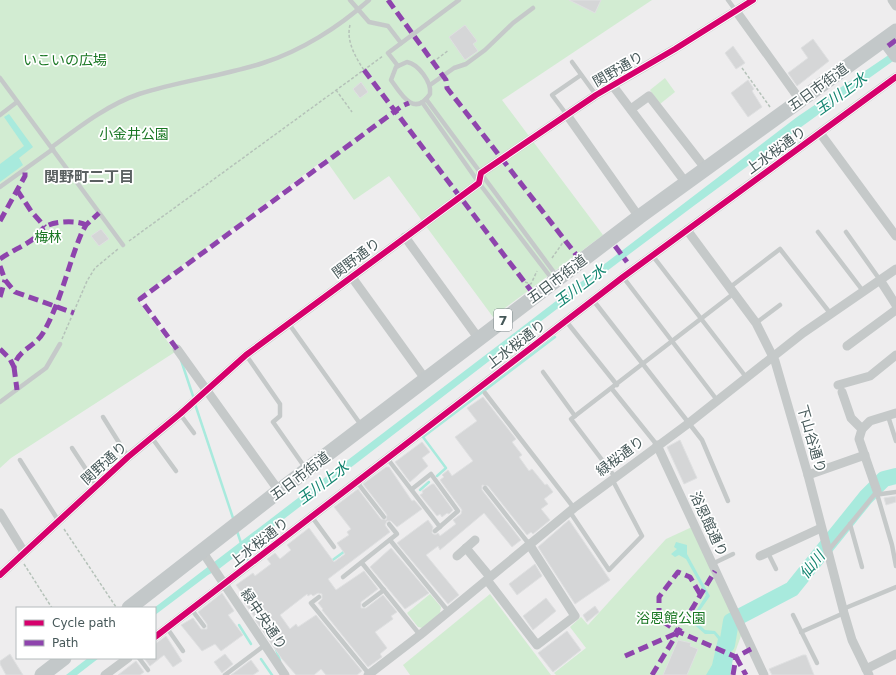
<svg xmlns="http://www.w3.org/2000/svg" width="896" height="675" viewBox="0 0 896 675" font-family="'DejaVu Sans','Noto Sans JP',sans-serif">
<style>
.green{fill:#d2ecd2}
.water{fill:#a8eadd}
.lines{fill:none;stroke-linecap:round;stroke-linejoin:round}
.stream{stroke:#a8eadd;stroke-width:2.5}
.river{stroke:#a8eadd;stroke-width:16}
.building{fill:#d5d6d7;stroke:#dfe0e1}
.path{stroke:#b5c2b9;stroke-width:1.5;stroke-dasharray:3 2;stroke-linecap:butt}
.lane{stroke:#c5c9c9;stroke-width:4.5}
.street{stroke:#c5c9c9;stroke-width:9}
.secondary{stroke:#c4c9ca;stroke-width:13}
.primary{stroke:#c3c8c9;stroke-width:15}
.quiet{stroke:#8e44ad;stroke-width:5;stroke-dasharray:10 5;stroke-linecap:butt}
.cycleway-casing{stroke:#fff;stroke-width:8}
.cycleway{stroke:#d6006c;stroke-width:6}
.labels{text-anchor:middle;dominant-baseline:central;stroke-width:3.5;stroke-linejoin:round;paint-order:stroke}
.shield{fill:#fff;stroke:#7e8a8b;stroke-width:1}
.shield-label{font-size:13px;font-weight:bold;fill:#465859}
.park-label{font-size:14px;fill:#197723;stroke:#fff}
.street-label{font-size:14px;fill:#465859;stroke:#fff}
.water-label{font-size:15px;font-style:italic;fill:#11846f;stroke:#fff}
.neighbourhood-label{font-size:15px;font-weight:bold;fill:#5a6061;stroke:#fff}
</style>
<rect width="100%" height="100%" fill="#eeedee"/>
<g class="green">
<polygon points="0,0 652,0 502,100 603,235 493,317 389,176 354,200 325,159 137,299 175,352 11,458 0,468"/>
<polygon points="665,78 675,92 660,104 650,90"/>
<polygon points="692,527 742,633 727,675 556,675 554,673 586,648 570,627 581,617 588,625 666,539"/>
<polygon points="430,594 441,607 440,613 423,628 418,627 407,613"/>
<polygon points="490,594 551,675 410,675 403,665"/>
</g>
<g class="water">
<path d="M 896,50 L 896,59 C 665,222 443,397 219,569 L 208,575 L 155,615 L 154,608 L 797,117 Z"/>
<polygon points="9,114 33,147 19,158 23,165 0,182 0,164 24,146 4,117"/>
<polygon points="676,542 687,545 687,554 710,596 694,619 705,630 715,631 722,639 718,675 706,675 712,665 718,639 714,634 705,634 690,621 706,595 686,559 679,555 675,557 671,554 677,549 674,547"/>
<polygon points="88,658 99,658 77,675 66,675"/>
</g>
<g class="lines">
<g class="stream">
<polyline points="181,360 194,399"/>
<polyline points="195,404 234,521"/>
<polyline points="437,476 446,468 423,437 555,337"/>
<polyline points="420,490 429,482"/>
<polyline points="237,531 241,543"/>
<polyline points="243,548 248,562"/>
<polyline points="330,562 345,551"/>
<polyline points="239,625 251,644"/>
<polyline points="276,649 280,661"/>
<polyline points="261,659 272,675"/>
</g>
<g class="river">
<polyline points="727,645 731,621 792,589 866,497 884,479 896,476"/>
<polyline points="722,675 725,658"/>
</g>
</g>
<g class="building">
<polygon points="569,0 601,0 595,13"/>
<polygon points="465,25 477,41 473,44 478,51 465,60 449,37"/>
<polygon points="813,39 829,61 797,86 788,73 808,58 801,48"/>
<polygon points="733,46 745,63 736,69 725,53"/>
<polygon points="748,80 754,89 752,91 762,107 748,117 731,93"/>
<polygon points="361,82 368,92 360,98 353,89"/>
<polygon points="101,229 109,239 99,246 91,236"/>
<polygon points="483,397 516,439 512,442 522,455 519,457 529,471 532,469 545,485 547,484 553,492 544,499 548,504 541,509 550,520 533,534 531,532 527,535 488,486 482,485 482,490 521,540 512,547 484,513 440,550 438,546 426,555 459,595 448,604 397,543 428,520 433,527 432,533 435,535 438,533 440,536 456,524 453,520 461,514 462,510 440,480 444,477 442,475 448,470 452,476 473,461 455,437 477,421 467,408"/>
<polygon points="680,440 697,478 684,484 667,447"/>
<polygon points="422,442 430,452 422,458 428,466 410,482 395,462"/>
<polygon points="386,467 389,467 412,501 414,500 422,509 397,527 391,521 387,521 385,525 390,532 328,579 336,590 364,571 378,589 361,602 361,608 366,608 383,595 397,612 391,616 393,619 375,632 387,648 380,654 382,657 368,667 322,610 323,609 318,603 322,599 322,594 318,593 313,596 311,594 308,596 307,594 280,615 290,629 296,624 298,627 316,615 362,671 357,675 326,675 321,669 314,675 296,675 282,659 255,620 256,619 244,602 247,600 236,585 253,573 255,576 271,564 267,559 275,553 280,559 291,550 287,545 309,528 334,562 345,554 337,543 349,535 347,532 351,529 334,507 358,489 381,519 386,520 387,515 363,484"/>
<polygon points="432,484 434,484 453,510 449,514 447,513 442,517 440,514 437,516 420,495 423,493 422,491"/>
<polygon points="896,496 896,502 886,505 884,498"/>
<polygon points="569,520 610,580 575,604 538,547"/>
<polygon points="391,548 429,593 405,609 370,567"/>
<polygon points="535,564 542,576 517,595 509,584"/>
<polygon points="222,593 234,611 228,615 243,635 221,651 215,644 202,651 181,625 193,618 201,629 207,629 207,624 198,612"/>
<polygon points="546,598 556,611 533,630 523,616"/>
<polygon points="595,606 599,612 587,622 583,615"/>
<polygon points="567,631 581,650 553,672 538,653"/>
<polygon points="166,636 182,661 173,667 164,655 150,666 144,658 155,658 155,644"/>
<polygon points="678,640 691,643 690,646 698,649 687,675 663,675"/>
<polygon points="10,654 23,675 6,675 0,664 0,661"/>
<polygon points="225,654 233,664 222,673 214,662"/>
<polygon points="803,655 806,655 814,675 772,675 769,669"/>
<polygon points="251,660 259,671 253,675 231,675"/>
<polygon points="136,661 144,672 140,675 118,675"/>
</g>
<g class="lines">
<g class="path">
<path d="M 350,25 C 346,40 355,57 364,70"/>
<polyline points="433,62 449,50"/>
<polyline points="742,68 770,107"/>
<polyline points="336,90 352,112"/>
<polyline points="129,241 383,56"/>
<polyline points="552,258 564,241"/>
<polyline points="525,282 531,284 537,271"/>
<polyline points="62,339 87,281 95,268 118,249"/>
<polyline points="64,529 116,607"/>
<polyline points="24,564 52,608"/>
</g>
<g class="lane">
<polyline points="350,0 369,22 388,26 401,43"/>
<polyline points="728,0 736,11"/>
<path d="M 407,62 C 418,64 432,82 430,94 C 414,118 401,94 391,80 L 396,67 Z"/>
<polyline points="572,62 596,95"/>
<polyline points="398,66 388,53 459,0"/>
<polyline points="0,78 123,245"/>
<polyline points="430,85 454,68 466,64 485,50 513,23 533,8"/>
<polyline points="426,99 553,271 556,278"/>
<polyline points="422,102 479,183 549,275 555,279"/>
<polyline points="0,115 17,102"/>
<polyline points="567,115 552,95 581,75"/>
<path d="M 52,147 C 79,127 107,105 139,94 C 180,81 223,76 263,63 C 301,51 339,27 369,0"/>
<polyline points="0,187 53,149"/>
<polyline points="818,232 863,291"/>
<polyline points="846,232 880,280"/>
<polyline points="652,255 746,377"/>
<polyline points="623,277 717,400"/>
<polyline points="729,288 780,249 830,313"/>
<polyline points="593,300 702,440 728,501"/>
<polyline points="566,321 617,385"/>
<polyline points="756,323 780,305"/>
<polyline points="289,324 361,425"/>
<polyline points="246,355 280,404 280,416 273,422 306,469"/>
<polyline points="543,372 575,416"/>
<polyline points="612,389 657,445"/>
<polyline points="485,393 574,508"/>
<polyline points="0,402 46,368 60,344"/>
<polyline points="180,414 194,433"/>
<polyline points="888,416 896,441"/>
<polyline points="103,417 128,457"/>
<polyline points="152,438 176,471"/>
<polyline points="72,448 97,486"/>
<polyline points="387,458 440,527"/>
<polyline points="20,460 58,520"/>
<polyline points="615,477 571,419 733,294"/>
<polyline points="357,482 384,517"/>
<polyline points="485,488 529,544"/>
<polyline points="412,489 431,474 458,511 435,531"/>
<polyline points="877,494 892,545 896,566"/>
<polyline points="570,512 609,570 642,536 612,479"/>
<polyline points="312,517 334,547"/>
<polyline points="850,524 862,567"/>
<polyline points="390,540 448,611"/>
<polyline points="828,551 874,495 896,492"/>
<polyline points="768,553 776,569"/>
<polyline points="362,563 420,635"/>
<polyline points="712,564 733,554"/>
<polyline points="343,577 397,534 389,524"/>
<polyline points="319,597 311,603 369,674"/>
<polyline points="364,605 384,590"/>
<polyline points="843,609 896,587"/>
<polyline points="192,610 204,626"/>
<polyline points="793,615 817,663"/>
<polyline points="167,628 183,651"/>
<polyline points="801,632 844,613"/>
<polyline points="139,658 148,670"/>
<polyline points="225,675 265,645"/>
</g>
<g class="street">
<polyline points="892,0 896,6"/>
<polyline points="736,11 800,100"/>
<polyline points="613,86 686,183"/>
<polyline points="631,109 649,96 705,168"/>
<polyline points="567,115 639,217"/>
<polyline points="820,133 896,236"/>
<polyline points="687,230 756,323 775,361 808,475 844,613 852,640 869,675"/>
<polyline points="405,237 479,339"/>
<polyline points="351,276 426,380"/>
<polyline points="880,280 896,305"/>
<polyline points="847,346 896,310"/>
<polyline points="177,349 279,491"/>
<polyline points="838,385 870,376 896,355"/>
<polyline points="842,392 851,418 862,429 859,439 877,491"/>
<polyline points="862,429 870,421 896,413"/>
<polyline points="657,445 764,675"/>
<polyline points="808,475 865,455"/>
<polyline points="0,513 24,552"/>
<polyline points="466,548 490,577"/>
<polyline points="202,551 285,675"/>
<polyline points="457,556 475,540"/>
<polyline points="760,556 821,528"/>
<polyline points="0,575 128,457 180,414 246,355 479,183 481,173 596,95 675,49 753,0"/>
<polyline points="487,580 537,645 575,616 529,544"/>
<polyline points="155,637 623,277 896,77"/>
<polyline points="866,669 896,654"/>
<polyline points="105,675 128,658"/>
<polyline points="368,675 420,635 574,508 689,423 803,333 896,269"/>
</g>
<polyline class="secondary" points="884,40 896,56"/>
<g class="primary">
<polyline points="129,608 279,491 639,217 896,31"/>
<polyline points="42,675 64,658"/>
</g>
<g class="quiet">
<polyline points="388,0 446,80 447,88 581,261"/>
<polyline points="888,46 896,40"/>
<polyline points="364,70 535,296"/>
<polyline points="17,190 31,211 45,227"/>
<polyline points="0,221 25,176 25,169"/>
<polyline points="615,246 627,262"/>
<path d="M 0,259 C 12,250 28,245 39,234 C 41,232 42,228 45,227 C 53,221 78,220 86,225"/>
<polyline points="0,266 5,280 15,292 74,313"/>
<polyline points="0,297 5,280"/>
<path d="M 0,349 L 10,359 L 14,367 C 17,350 35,347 43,333 C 61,302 68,265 82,232 L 86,225 L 99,213"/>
<polyline points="177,349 140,299 402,106 409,103"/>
<polyline points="14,367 17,390"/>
<polyline points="700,594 690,577 678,572 659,597 659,619 679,632 736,657 751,649"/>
<polyline points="625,656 679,632"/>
<polyline points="736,657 746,675"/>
<polyline points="652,675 715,571"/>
<polyline points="733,675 736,657"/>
</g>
<defs>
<g id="cycleway">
<polyline points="0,575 128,457 180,414 246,355 479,183 481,173 596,95 675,49 753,0"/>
<polyline points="155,637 623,277 896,77"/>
</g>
</defs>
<use href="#cycleway" class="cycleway-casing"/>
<use href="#cycleway" class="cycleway"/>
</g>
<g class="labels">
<rect class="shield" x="494" y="309" width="18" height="22" rx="3"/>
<g class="shield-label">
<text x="503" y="320">7</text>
</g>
<g class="park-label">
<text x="65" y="60">いこいの広場</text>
<text x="134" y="134">小金井公園</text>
<text x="48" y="237">梅林</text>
<text x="671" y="618">浴恩館公園</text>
</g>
<g class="street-label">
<text transform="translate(618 69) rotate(-30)">関野通り</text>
<text transform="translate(818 87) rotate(-36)">五日市街道</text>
<text transform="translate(776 150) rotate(-36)">上水桜通り</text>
<text transform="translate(356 258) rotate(-37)">関野通り</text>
<text transform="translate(557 279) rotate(-37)">五日市街道</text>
<text transform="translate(516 344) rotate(-37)">上水桜通り</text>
<text transform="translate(812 439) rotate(74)">下山谷通り</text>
<text transform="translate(620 456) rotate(-37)">緑桜通り</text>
<text transform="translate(104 463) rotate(-42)">関野通り</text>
<text transform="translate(300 476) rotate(-37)">五日市街道</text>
<text transform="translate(709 524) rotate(65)">浴恩館通り</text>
<text transform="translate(259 542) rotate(-38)">上水桜通り</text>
<text transform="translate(264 619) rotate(56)">緑中央通り</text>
</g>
<g class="water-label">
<text transform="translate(841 94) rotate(-36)">玉川上水</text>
<text transform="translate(580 286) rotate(-37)">玉川上水</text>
<text transform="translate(323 483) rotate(-37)">玉川上水</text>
<text transform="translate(812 565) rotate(-51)">仙川</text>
</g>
<g class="neighbourhood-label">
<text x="89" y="177">関野町二丁目</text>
</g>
</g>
<rect x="16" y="607" width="140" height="52" fill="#ffffff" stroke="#b5bcbd"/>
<rect x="24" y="620" width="20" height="6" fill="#d6006c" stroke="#b5bcbd"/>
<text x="52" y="627" font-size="12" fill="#465859">Cycle path</text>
<rect x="24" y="640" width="20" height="6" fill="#8e44ad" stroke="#b5bcbd"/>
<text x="52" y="647" font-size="12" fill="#465859">Path</text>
</svg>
